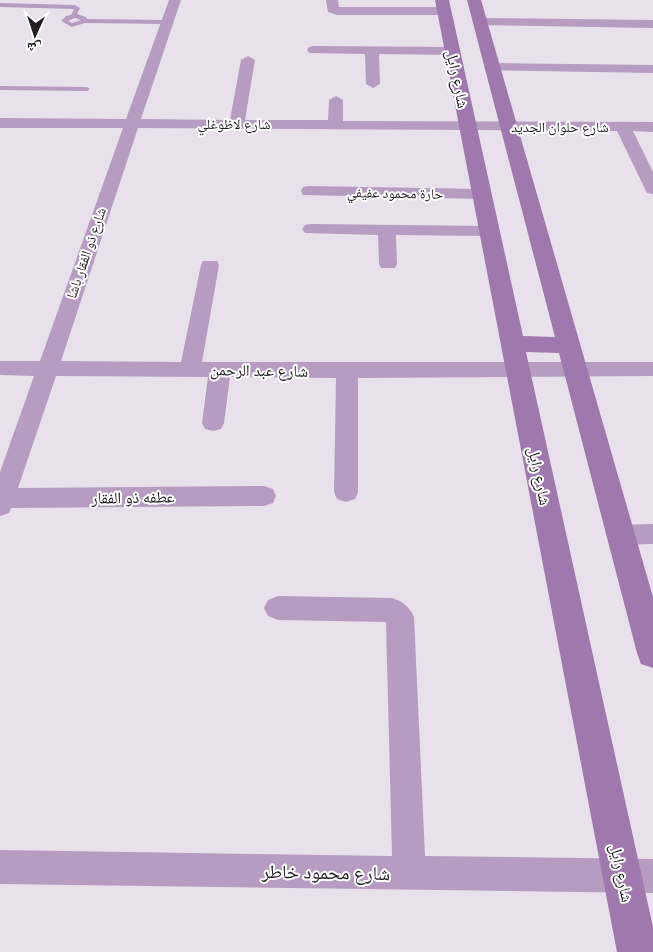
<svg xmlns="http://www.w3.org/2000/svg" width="653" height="952" viewBox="0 0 653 952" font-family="'IBM Plex Sans','Noto Naskh Arabic',sans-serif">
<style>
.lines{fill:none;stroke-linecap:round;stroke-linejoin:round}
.lane{fill:#b69cc0;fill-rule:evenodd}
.street{fill:#b69cc0;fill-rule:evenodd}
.secondary{fill:#9f79ad;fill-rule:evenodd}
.labels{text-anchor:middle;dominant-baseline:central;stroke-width:4;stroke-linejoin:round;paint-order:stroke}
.far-street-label{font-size:14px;fill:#211e22;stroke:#fff}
.street-label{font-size:16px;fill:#211e22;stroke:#fff}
.near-street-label{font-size:19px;fill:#211e22;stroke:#fff}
</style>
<rect width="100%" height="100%" fill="#e8e1eb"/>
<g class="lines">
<g class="lane">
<path d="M 0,3 L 75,5 L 80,8 L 77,14 L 86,17 L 87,19 L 167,20 L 170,22 L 167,24 L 85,23 L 72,27 L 61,21 L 66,16 L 71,15 L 74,9 L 0,7 ZM 75,18 L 81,20 L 72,23 L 68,21 Z"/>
<polygon points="0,86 87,87 90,89 87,91 0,90"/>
</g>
<g class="street">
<polygon points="169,0 181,0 141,119 230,120 241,60 248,56 255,60 245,120 328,120 329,100 336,96 343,100 343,121 653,122 653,132 633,131 653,172 653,194 647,193 645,189 617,131 138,128 61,361 181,362 201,265 203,261 217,261 219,265 202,362 653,362 653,376 358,378 358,492 355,499 346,502 337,499 334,492 336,378 230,377 224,423 221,429 213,431 205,429 202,423 208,377 56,376 18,488 264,486 273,489 276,496 273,503 264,506 11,508 9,513 0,516 0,472 34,376 0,375 0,361 40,361 123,128 0,128 0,118 126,119"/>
<polygon points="326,0 338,0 339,7 443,7 449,11 443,15 337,15 328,12"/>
<polygon points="479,18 653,20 653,28 475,25 473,22 475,19"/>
<polygon points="314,46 452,47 459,51 452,55 379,54 380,84 373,88 366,84 365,54 309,53 307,50 309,47"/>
<polygon points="491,63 653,65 653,73 486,70 484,67 486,64"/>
<polygon points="309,186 481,189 487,190 489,194 487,198 481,199 303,195 301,191 303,187"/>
<polygon points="311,224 489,226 495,227 498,231 495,235 489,236 396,235 397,264 395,268 381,268 379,264 378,235 305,233 302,229 305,225"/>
<polygon points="653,524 653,544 621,545 612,542 608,535 612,528 621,525"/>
<path d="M 278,596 L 392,598 C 403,602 409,606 414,617 L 425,856 L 653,859 L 653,893 L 0,884 L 0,850 L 392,856 L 386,622 L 278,620 L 268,616 L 264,608 L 268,600 Z"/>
</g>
<polygon class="secondary" points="435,0 449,0 523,336 555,337 467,0 481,0 653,597 653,668 641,664 637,653 559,353 526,352 653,927 653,952 617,952"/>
</g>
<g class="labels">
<g class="far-street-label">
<text x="234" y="124">شارع لاظوغلي</text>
<text x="560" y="127">شارع حلوان الجديد</text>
<text transform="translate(395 193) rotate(1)">حارة محمود عفيفي</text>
<text transform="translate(86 253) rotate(-71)">شارع ذو الفقار باشا</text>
</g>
<g class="street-label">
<text transform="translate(458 79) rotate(78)">شارع رايل</text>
<text transform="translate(259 370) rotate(1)">شارع عبد الرحمن</text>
<text transform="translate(540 476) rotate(78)">شارع رايل</text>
<text transform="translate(133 497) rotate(-1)">عطفه ذو الفقار</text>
<text transform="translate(622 873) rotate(78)">شارع رايل</text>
</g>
<g class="near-street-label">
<text transform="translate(326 872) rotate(1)">شارع محمود خاطر</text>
</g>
</g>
<g transform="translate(35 35) rotate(183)" stroke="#ffffff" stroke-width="4" paint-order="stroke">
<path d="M0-4L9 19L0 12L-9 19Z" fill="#211e22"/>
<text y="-8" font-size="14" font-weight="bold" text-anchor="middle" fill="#211e22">ش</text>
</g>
</svg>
